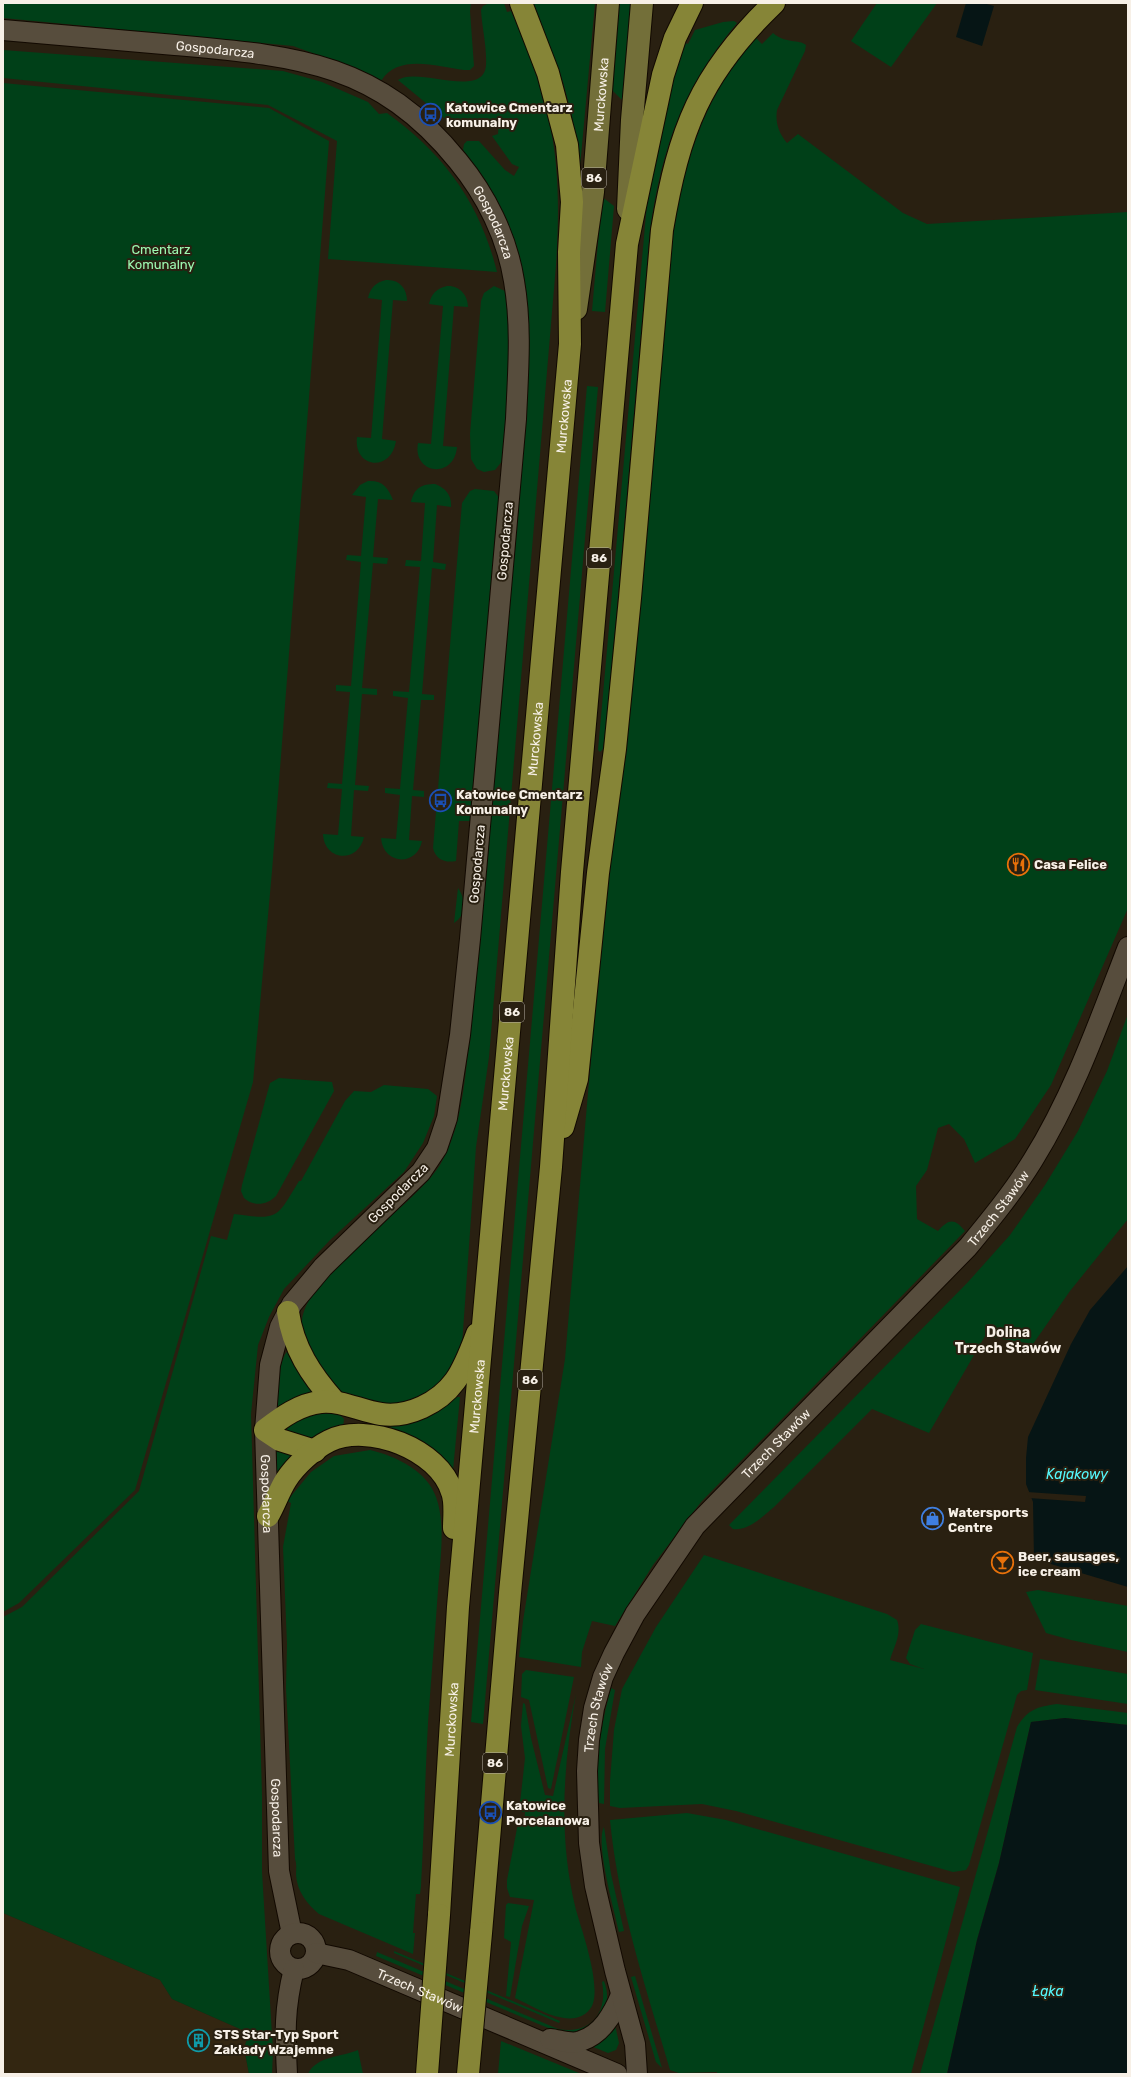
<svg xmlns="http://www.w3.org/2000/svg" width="1131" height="2077" viewBox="0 0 1131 2077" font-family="Rubik,sans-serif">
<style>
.built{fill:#332611}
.green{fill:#004018}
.water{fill:#061515}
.pier{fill:#292011}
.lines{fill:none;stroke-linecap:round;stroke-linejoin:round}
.minor-casing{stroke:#120901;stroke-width:22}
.major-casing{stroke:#120901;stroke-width:24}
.highway-casing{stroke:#120901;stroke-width:24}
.minor{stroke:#574d3d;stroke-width:20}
.major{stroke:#736f39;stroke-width:22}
.highway{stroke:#868537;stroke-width:22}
.highway-bridge-casing{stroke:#120901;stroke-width:24;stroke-linecap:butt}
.highway-bridge{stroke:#868537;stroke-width:22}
.labels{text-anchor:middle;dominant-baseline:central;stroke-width:4;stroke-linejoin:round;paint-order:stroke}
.shield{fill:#292011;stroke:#b9b2a7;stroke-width:1}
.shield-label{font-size:12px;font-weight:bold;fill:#f7f0e7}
.street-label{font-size:13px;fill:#f7f0e7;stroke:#292011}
.poi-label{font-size:13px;font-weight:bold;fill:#f7f0e7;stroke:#292011;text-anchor:start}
.park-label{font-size:13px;fill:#9cf9b1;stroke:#292011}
.neighbourhood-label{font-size:14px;font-weight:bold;fill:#f7f0e7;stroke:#292011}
.water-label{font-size:14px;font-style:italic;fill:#54f8fd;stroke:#292011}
</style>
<rect width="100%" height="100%" fill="#292011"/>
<polygon class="built" points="3,1913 160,1980 172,1999 249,2033 244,2048 249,2074 3,2074"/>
<g class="green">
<path d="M 3,3 L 471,3 L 470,11 L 474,66 L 470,70 L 464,70 C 437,67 399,53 381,81 L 360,70 L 293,46 L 3,18 Z"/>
<path d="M 489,3 L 504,3 L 507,12 L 511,11 C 526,45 540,80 548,117 C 560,165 559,216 556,265 L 489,1057 L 476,1147 L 462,1345 C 457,1356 453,1366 446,1375 C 431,1393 402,1412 378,1405 C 340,1393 332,1393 314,1355 C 309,1344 301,1333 302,1321 C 305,1275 413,1208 440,1165 C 467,1120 467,1051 472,999 L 528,360 L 484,180 L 463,150 L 464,144 L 467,141 L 479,141 L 505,170 L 514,176 L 519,167 L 512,164 L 492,136 L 498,134 L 499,122 L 455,127 L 398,80 C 417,66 484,100 486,65 C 487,47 482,28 481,10 L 483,6 Z"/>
<polygon points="533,3 595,3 580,167 572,116 563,82"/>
<polygon points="618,3 631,3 623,101 611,89"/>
<polygon points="877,3 937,3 891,67 851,41"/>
<path d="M 734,21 L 737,23 C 683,88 662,147 650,230 L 608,711 L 603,749 L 600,752 L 598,750 L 649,181 L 651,161 L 683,42 L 688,44 L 695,30 L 723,22 Z"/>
<path d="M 773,33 C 786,44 799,39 806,45 L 805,51 L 777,110 C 775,123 779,133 787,143 L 798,134 L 903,213 L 927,224 L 1128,212 L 1128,908 L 1051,1085 L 1015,1139 L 975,1163 L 964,1139 L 949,1124 L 938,1128 L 927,1170 L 916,1186 L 917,1219 L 938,1231 C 949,1219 954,1218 965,1231 L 701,1502 L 653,1565 L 615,1626 L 592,1621 L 582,1652 L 581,1667 L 519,1657 L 523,1621 L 565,1359 L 602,931 L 630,714 L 671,250 C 682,171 700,99 756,38 L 762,44 Z"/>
<path d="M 3,50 L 283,71 L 322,82 L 368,102 L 379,114 L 387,113 C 444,154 480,203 497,272 L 328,259 L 337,141 L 268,105 L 3,78 Z"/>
<polygon points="3,83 269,108 329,141 272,871 253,1082 135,1490 19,1603 3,1612"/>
<polygon points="602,197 614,206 605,312 592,311"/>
<path d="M 386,280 C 399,279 407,288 407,301 L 393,300 L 382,439 L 396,441 C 391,473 353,468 357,437 L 371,438 L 382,300 L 368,298 C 370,288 376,282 386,280 Z"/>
<path d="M 447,286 C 459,285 468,295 468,307 L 454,306 L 443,446 L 457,447 C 454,480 412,474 418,443 L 431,444 L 443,306 L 429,304 C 431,294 437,288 447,286 Z"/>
<polygon points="494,286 505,291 508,296 510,376 503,460 495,470 484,472 477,469 471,459 470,434 481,301 484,293"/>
<polygon points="587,386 598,387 483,1724 471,1722"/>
<path d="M 368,481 C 382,480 388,487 393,500 L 378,499 L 373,557 L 388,558 L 387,564 L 373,563 L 362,688 L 377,689 L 377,695 L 362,694 L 355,785 L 369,786 L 368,791 L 354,790 L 351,836 L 364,837 C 358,864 324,861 323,834 L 338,835 L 342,789 L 327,788 L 328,783 L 342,784 L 350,692 L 336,691 L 336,685 L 351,686 L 361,562 L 346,560 L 347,555 L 361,556 L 366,497 L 352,495 L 360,485 Z"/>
<path d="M 435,484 C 446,488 452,496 451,507 L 437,505 L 433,562 L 446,564 L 445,570 L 432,568 L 422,694 L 434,695 L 434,700 L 421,700 L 413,790 L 424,791 L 424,797 L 412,796 L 409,840 L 422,841 C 417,867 383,865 381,838 L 396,839 L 400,795 L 385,793 L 385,788 L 400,789 L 408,698 L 393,696 L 393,691 L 409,692 L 420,567 L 405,566 L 406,560 L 421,561 L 425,503 L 411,502 C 414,488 422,484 435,484 Z"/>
<path d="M 475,489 L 494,491 L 500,499 L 472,821 L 459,821 L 456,861 C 445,863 436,860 433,848 L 462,503 L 470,491 Z"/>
<path d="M 458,888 C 466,900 467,914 454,923 Z"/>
<path d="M 1128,1014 L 1128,1219 L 1070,1291 L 1033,1344 L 985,1336 L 929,1433 L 872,1409 L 774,1507 C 762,1517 749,1531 733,1529 L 729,1525 L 968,1282 L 1010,1235 L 1045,1185 L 1078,1131 L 1107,1071 Z"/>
<path d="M 279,1078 L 332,1082 L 334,1091 L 276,1196 C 267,1205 254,1207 244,1198 L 241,1191 L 242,1185 L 270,1083 Z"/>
<path d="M 384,1085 L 428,1089 L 437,1096 L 434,1116 L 423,1143 L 404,1172 L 330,1240 L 284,1289 L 269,1317 L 258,1345 L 251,1414 L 262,1795 L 262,1872 L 273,2051 L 272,2074 L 249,2074 L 244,2048 L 249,2033 L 172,1999 L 160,1980 L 3,1913 L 3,1617 L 22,1607 L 139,1491 L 211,1236 L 227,1240 L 234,1214 C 279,1220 276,1219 299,1181 L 301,1181 L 345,1101 L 354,1091 L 371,1092 Z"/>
<path d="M 288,1351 L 317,1393 L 277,1409 C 275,1398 279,1357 288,1351 Z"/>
<polygon points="456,1397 460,1397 453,1470 417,1440 384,1424 450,1402"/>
<path d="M 326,1412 L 340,1415 L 344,1419 L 343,1427 L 313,1439 L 284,1432 C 296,1419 310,1414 326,1412 Z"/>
<polygon points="276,1449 293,1455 279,1472 277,1471"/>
<path d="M 370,1450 C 396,1456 427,1471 436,1497 C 446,1524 440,1562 438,1590 C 435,1635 431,1679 428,1723 C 425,1777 424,1832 421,1886 L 420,1894 L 416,1894 L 413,1933 L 415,1933 L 413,1954 L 319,1914 C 307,1904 297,1891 296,1875 C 296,1870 297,1864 295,1859 L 286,1688 L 287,1644 L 283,1547 L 291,1503 L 287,1501 L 311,1472 L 334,1456 Z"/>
<path d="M 704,1555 L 887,1614 L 897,1620 C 902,1634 894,1646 890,1660 L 924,1669 L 910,1664 L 906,1658 L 915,1630 L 921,1624 L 1033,1653 L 1027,1690 L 1021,1691 L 1017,1695 L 969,1865 L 966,1870 L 953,1872 L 736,1811 L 702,1804 L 620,1808 L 610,1806 L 610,1781 L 614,1730 L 622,1689 L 656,1627 Z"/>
<polygon points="1038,1590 1128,1606 1128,1652 1071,1640 1046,1633 1026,1592"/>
<polygon points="1040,1659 1128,1674 1128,1704 1035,1690"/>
<polygon points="526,1670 574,1677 551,1789 548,1788 529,1700 521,1697 522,1674"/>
<path d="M 611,1688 L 615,1690 L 605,1749 L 604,1804 L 599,1803 C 594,1766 601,1724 611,1688 Z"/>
<path d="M 576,1694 C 563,1766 558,1838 576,1910 C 582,1931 604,1992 590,2009 C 572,2032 535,2007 515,1998 L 534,1900 L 510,1897 L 507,1888 L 507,1880 L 518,1823 L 524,1823 L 525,1812 L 519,1812 L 525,1758 L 521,1726 L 523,1703 L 525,1704 L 531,1738 L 545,1795 L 553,1796 Z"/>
<path d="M 1057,1704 L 1128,1713 L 1128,1725 L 1065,1718 L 1031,1722 L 999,1863 L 977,1940 L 947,2074 L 920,2074 L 1017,1727 C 1028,1709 1037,1707 1057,1704 Z"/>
<path d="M 687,1813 L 726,1820 L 960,1887 L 911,2074 L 717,2074 L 717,2072 L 679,2073 L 670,2070 C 646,1988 618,1905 610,1820 Z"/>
<path d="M 604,1827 L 611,1874 L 624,1931 L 619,1932 C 615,1912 595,1843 604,1827 Z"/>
<polygon points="508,1903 529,1906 522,1926 510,1997 506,1996 511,1942 504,1938 506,1905"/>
<polygon points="394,1951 560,2021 559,2023 394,1953"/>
<path d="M 377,1952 L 558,2029 C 591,2035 608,2013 602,1982 L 604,1981 C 614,2008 598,2018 580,2033 L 560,2033 L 376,1956 Z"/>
<polygon points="635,1976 662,2068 656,2062 631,1977"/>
<polygon points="615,2025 619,2043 616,2050 608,2053 591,2046"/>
<polygon points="501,2041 579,2073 580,2074 498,2074"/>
<path d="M 358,2050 L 363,2074 L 308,2074 C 316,2056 342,2057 358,2050 Z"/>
</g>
<g class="water">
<polygon points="966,3 983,3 994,6 982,46 956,37"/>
<polygon points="1128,1266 1128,1587 1034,1559 1033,1502 1026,1484 1026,1458 1028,1437 1071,1344 1090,1310"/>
<polygon points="1065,1718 1128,1725 1128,2074 947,2074 977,1940 999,1863 1031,1722"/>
</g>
<polygon class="pier" points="1027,1492 1086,1496 1085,1502 1029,1498"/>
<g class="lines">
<defs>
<g id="minor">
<path id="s1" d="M 3,30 C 60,35 117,40 175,45 C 294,56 377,61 458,161 C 486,195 507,237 514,281 C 522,327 518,373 516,419 L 470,939 L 460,1035 L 447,1118 L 437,1148 L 421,1172 L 323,1267 L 292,1304 L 280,1327 L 270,1365 L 265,1430 L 279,1871 L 292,1934"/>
<circle cx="298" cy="1951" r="18"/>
<path id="s2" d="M 316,1953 L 349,1960 L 617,2074"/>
<path d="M 550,2039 C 560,2040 572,2045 581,2041 C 602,2034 613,2014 621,1995"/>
<path d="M 287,2074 C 285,2034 284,2009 294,1969"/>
<path id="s3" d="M 637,2074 L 635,2044 L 615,1971 L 595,1886 L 589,1843 L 587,1771 L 589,1740 L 594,1708 L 603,1677 L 614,1653 L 635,1614 L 695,1526 L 968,1247 C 991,1219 1014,1191 1033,1160 C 1074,1094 1100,1019 1128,947"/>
</g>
<g id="major">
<polyline points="628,209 632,120 642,3"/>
<path id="s4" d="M 576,309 L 593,192 L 608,3"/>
</g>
<g id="highway">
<path d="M 563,1127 L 577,1079 L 598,873 L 615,749 L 630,598 L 662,230 C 679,130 700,74 774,3"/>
<path d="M 288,1312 C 293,1348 311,1375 335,1402"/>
<path d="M 315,1451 L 280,1440 L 265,1430 C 282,1417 300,1404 321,1402 C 342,1400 360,1411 381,1414 C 408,1418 439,1403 455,1381 C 465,1367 471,1350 477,1334"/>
<path d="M 268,1516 C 275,1504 279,1491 286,1480 C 295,1466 313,1449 329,1441 C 368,1422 439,1449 452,1492 C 456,1502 454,1517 454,1528"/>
<path id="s5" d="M 439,1915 L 458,1607 L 570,344 L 569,252 L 572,202 L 567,145 L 548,73 L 521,3"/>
<polyline points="481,1933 510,1593 551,1167 572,872 627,244 663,75 675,38 692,3"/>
</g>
</defs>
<use href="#minor" class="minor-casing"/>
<use href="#major" class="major-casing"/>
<use href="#highway" class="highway-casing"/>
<use href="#minor" class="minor"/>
<use href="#major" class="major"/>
<use href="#highway" class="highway"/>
<defs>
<g id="highway-bridge">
<polyline points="427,2074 439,1915"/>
<polyline points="468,2074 481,1933"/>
</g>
</defs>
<use href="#highway-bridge" class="highway-bridge-casing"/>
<use href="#highway-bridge" class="highway-bridge"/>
</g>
<defs>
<symbol id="bus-ring" viewBox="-11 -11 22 22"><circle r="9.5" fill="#292011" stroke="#1a4fb4" stroke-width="1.5"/><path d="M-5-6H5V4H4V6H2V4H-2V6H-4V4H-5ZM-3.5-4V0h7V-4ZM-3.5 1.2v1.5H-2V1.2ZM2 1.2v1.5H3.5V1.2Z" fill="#1a4fb4"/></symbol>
<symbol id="restaurant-ring" viewBox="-11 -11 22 22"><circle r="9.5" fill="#292011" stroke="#e8710a" stroke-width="1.5"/><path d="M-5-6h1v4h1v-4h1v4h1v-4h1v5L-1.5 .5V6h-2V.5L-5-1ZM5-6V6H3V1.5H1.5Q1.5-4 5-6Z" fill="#e8710a"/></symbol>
<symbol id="shop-ring" viewBox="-11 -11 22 22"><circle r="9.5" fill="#292011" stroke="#3f7fe0" stroke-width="1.5"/><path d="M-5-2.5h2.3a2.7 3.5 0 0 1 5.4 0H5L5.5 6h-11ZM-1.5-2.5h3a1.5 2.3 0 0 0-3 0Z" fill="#3f7fe0"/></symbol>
<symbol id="bar-ring" viewBox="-11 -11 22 22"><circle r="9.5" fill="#292011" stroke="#e8710a" stroke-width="1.5"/><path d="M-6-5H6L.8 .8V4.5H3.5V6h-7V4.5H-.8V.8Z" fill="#e8710a"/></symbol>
<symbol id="building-ring" viewBox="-11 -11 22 22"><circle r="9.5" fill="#292011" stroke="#0f9aa8" stroke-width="1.5"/><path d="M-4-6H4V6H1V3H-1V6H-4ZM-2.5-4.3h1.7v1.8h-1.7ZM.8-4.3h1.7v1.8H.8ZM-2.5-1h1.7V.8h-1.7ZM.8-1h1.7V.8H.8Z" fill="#0f9aa8"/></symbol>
</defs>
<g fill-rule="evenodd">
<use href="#bus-ring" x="418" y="102" width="25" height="25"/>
<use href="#bus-ring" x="428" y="788" width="25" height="25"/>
<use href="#restaurant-ring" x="1006" y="852" width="25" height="25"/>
<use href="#shop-ring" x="920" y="1506" width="25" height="25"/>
<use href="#bar-ring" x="990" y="1550" width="25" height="25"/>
<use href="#bus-ring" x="478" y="1800" width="25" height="25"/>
<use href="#building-ring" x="186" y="2028" width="25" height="25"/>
</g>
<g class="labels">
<g class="shield">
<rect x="582" y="168" width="24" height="20" rx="3"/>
<rect x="587" y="548" width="24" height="20" rx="3"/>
<rect x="500" y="1002" width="24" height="20" rx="3"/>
<rect x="518" y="1370" width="24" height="20" rx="3"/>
<rect x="483" y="1753" width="24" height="20" rx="3"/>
</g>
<g class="shield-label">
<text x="594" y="178">86</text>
<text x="599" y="558">86</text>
<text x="512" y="1012">86</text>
<text x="530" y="1380">86</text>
<text x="495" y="1763">86</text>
</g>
<g class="street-label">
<text stroke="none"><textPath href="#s1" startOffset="213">Gospodarcza</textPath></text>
<text stroke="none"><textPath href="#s4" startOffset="216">Murckowska</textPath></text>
<text stroke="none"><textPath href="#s1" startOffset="561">Gospodarcza</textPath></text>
<text stroke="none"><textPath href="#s5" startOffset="1504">Murckowska</textPath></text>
<text transform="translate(505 541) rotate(-85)">Gospodarcza</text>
<text stroke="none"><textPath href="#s5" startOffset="1180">Murckowska</textPath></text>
<text transform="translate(477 864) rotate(-85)">Gospodarcza</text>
<text stroke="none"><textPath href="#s5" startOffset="844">Murckowska</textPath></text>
<text transform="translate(398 1193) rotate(-45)">Gospodarcza</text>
<text stroke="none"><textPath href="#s3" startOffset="1021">Trzech Stawów</textPath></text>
<text stroke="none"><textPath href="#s5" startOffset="520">Murckowska</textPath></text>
<text stroke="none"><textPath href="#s3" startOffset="697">Trzech Stawów</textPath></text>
<text stroke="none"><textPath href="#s1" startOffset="1904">Gospodarcza</textPath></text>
<text stroke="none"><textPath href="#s3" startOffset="373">Trzech Stawów</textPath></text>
<text stroke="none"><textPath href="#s5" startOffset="196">Murckowska</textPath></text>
<text stroke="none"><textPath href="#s1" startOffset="2228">Gospodarcza</textPath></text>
<text stroke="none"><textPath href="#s2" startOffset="111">Trzech Stawów</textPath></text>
</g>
<g class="poi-label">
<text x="446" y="107">Katowice Cmentarz<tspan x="446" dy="15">komunalny</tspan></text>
<text x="456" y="794">Katowice Cmentarz<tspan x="456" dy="15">Komunalny</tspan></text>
<text x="1034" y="864">Casa Felice</text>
<text x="948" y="1512">Watersports<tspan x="948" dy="15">Centre</tspan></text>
<text x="1018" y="1556">Beer, sausages,<tspan x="1018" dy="15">ice cream</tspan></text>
<text x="506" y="1805">Katowice<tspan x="506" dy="15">Porcelanowa</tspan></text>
<text x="214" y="2034">STS Star-Typ Sport<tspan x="214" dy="15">Zakłady Wzajemne</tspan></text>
</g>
<g class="park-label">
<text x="161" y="249">Cmentarz<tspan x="161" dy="15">Komunalny</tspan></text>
</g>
<g class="neighbourhood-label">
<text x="1008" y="1332">Dolina<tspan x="1008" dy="16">Trzech Stawów</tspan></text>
</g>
<g class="water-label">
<text x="1077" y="1474">Kajakowy</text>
<text x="1048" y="1991">Łąka</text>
</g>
</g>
<rect width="1131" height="2077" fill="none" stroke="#f7f0e7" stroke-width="8"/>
</svg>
